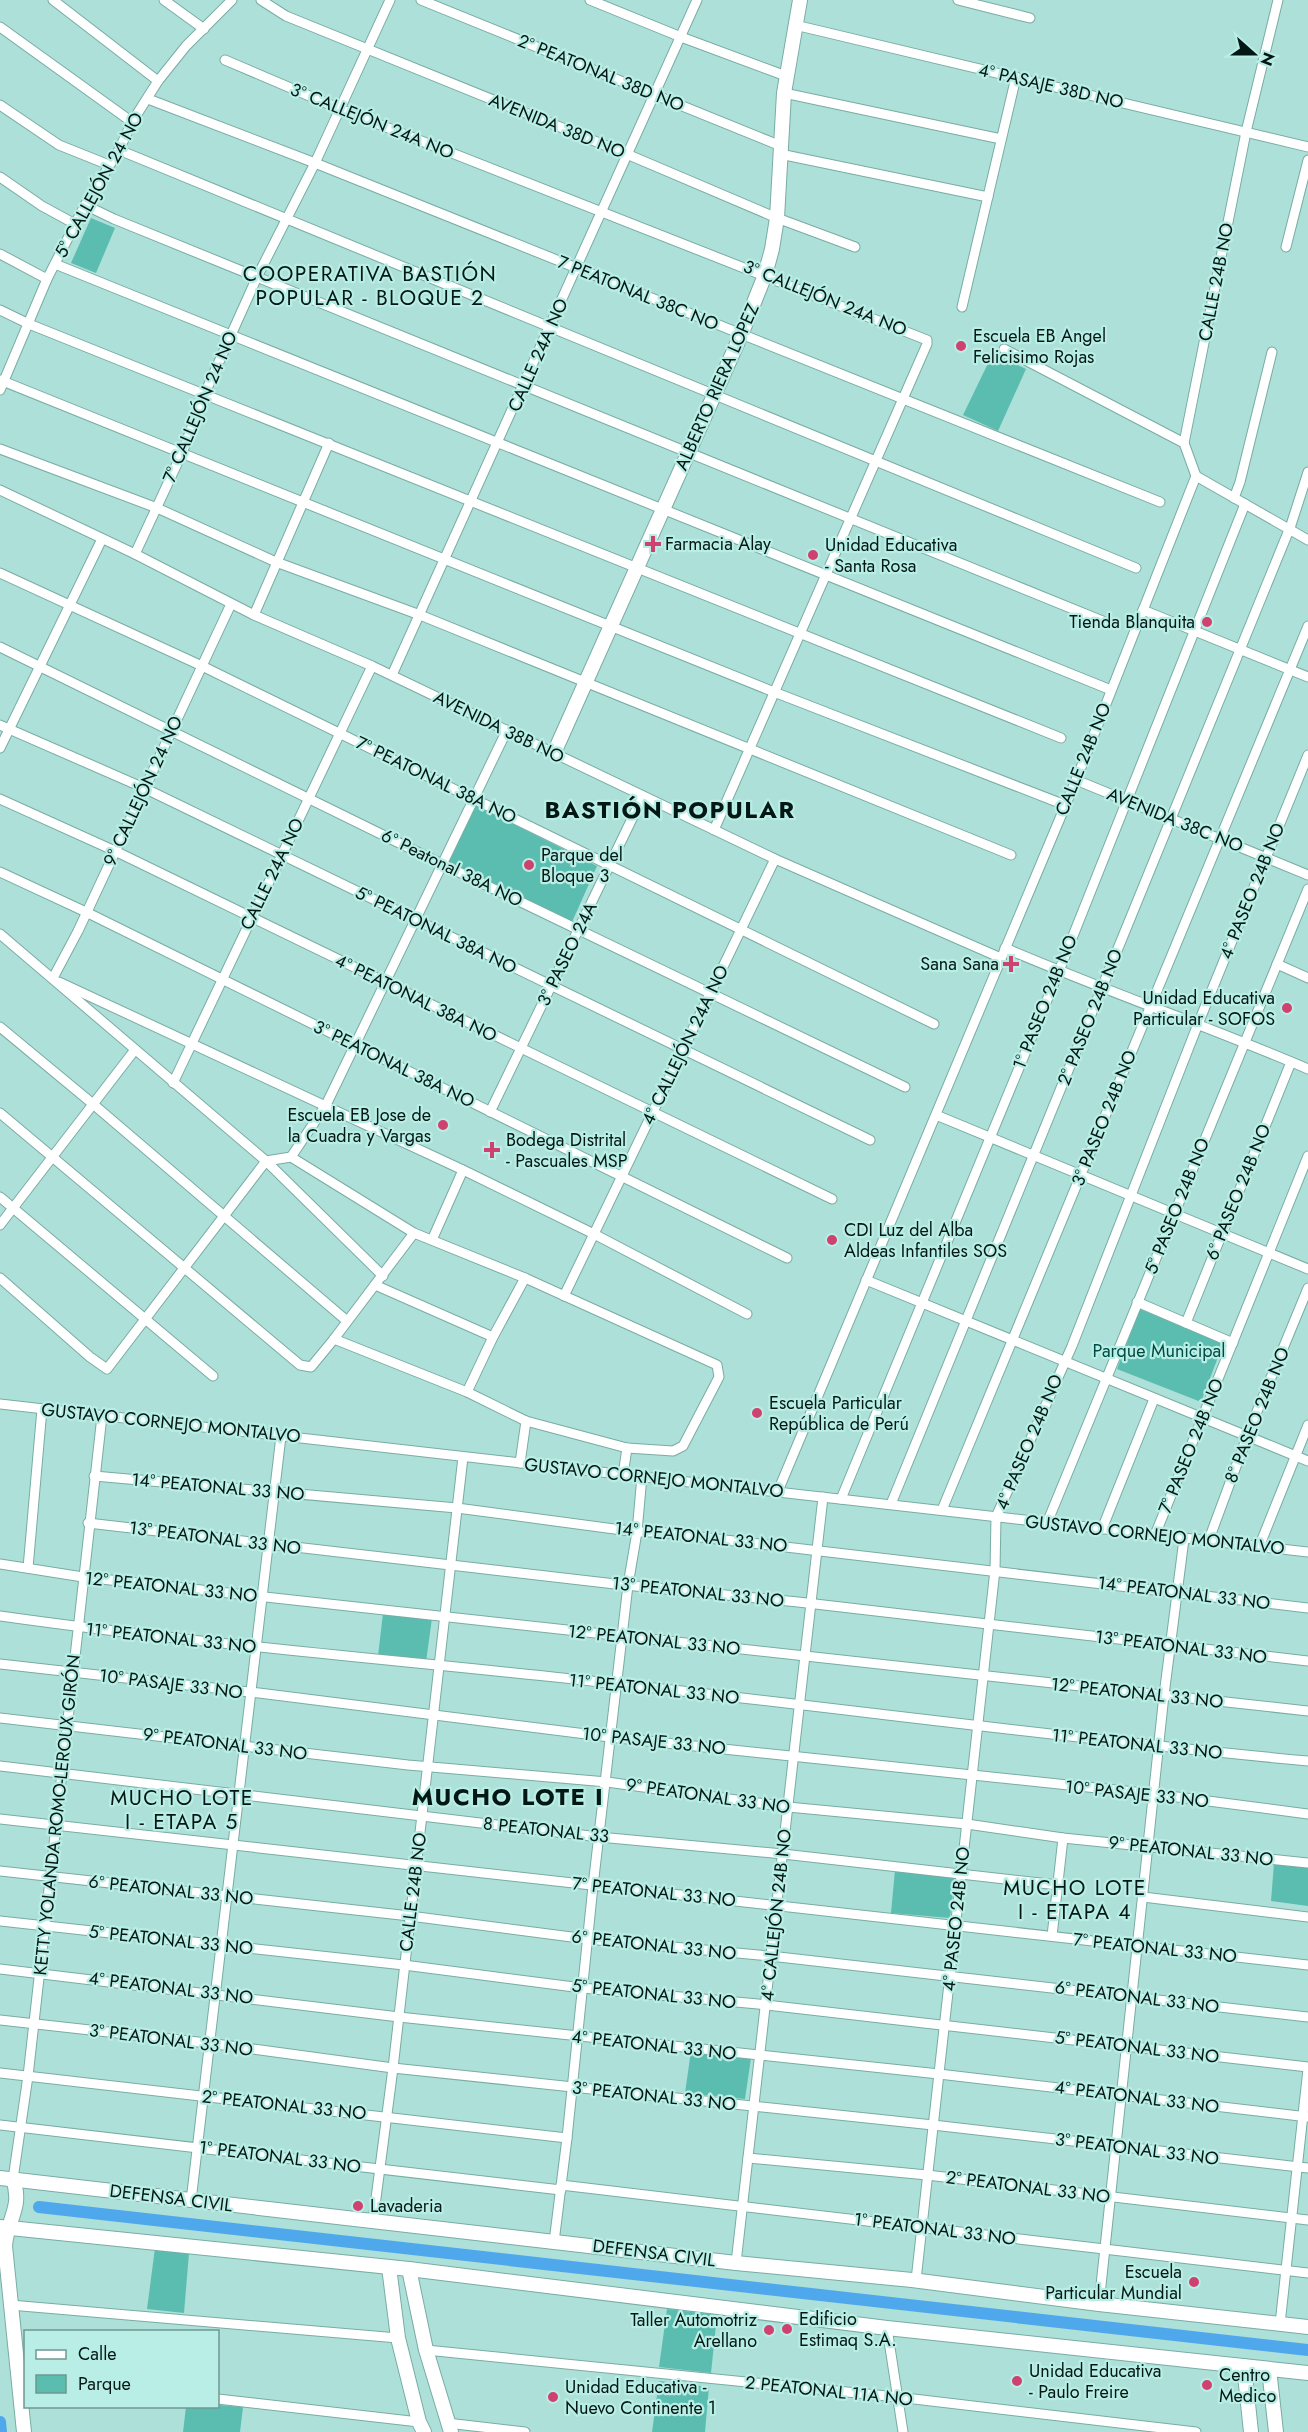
<svg xmlns="http://www.w3.org/2000/svg" width="1308" height="2432" viewBox="0 0 1308 2432" font-family="Jost,sans-serif">
<style>
.green{fill:#5bbdb0}
.lines{fill:none;stroke-linecap:round;stroke-linejoin:round}
.canal{stroke:#4fa8ec;stroke-width:12}
.street-casing{stroke:#79aca4;stroke-width:11}
.secondary-casing{stroke:#79aca4;stroke-width:16}
.street{stroke:#fff;stroke-width:9}
.secondary{stroke:#fff;stroke-width:14}
.poi-dot{fill:#cf4270;stroke:#b8eee5;stroke-width:2}
.labels{text-anchor:middle;dominant-baseline:central;stroke-width:4.5;stroke-linejoin:round;paint-order:stroke}
.street-label{font-size:18px;fill:#031714;stroke:#b8eee5}
.poi-label{font-size:18px;fill:#031714;stroke:#b8eee5;text-anchor:start}
.park-label{font-size:18px;fill:#014a44;stroke:#b8eee5}
.quarter-label{font-size:21px;letter-spacing:1.5px;fill:#031714;stroke:#b8eee5}
.district-label{font-size:24px;font-weight:bold;letter-spacing:1.5px;fill:#031714;stroke:#b8eee5}
</style>
<rect width="100%" height="100%" fill="#ace0d8"/>
<g class="green">
<polygon points="91,218 115,228 96,273 71,263"/>
<polygon points="993,353 1026,369 998,431 963,415"/>
<polygon points="476,805 597,866 572,922 448,862"/>
<polygon points="1140,1309 1223,1344 1201,1402 1117,1369"/>
<polygon points="383,1613 432,1618 426,1662 378,1656"/>
<polygon points="1274,1863 1308,1866 1308,1906 1271,1901"/>
<polygon points="895,1870 955,1876 950,1918 891,1913"/>
<polygon points="691,2051 751,2058 745,2099 685,2093"/>
<polygon points="155,2248 189,2253 184,2313 147,2309"/>
<polygon points="667,2309 717,2315 711,2373 659,2367"/>
<polygon points="659,2381 709,2387 705,2432 652,2432"/>
<polygon points="218,2405 243,2407 240,2432 183,2432 186,2407 218,2406"/>
</g>
<g class="lines">
<g class="canal">
<polyline points="39,2207 1308,2350"/>
<polyline points="0,2422 1,2432"/>
</g>
<defs>
<g id="street">
<polyline points="53,0 158,81"/>
<polyline points="164,0 204,29"/>
<polyline points="261,0 286,16 629,155 777,218 855,247"/>
<polyline points="421,0 781,146"/>
<polyline points="590,0 681,37 786,76"/>
<polyline points="958,0 1030,18"/>
<polyline points="795,25 1308,147"/>
<polyline points="0,27 132,122"/>
<polyline points="225,60 340,109 927,340 927,344 714,830"/>
<polyline points="784,93 1001,139"/>
<polyline points="148,99 315,163 1160,502"/>
<polyline points="0,105 59,145 109,165"/>
<polyline points="119,150 1136,568"/>
<polyline points="780,154 988,197"/>
<polyline points="0,177 42,206 75,224"/>
<polyline points="85,205 114,219 1110,624"/>
<polyline points="1286,247 1308,160"/>
<polyline points="0,254 47,279"/>
<polyline points="55,264 1111,690"/>
<polyline points="962,307 1016,77"/>
<polyline points="0,310 29,324 1061,738"/>
<polyline points="1004,349 1184,443"/>
<polyline points="0,380 774,692 1065,805"/>
<polyline points="0,390 47,279 85,205 119,150 132,122 158,81 186,46 232,0"/>
<polyline points="0,449 157,508 276,562 420,615 1011,855"/>
<polyline points="1196,476 1308,540"/>
<polyline points="0,490 135,554 254,615 372,666 775,859 1001,958"/>
<polyline points="1234,498 1240,482 1272,352"/>
<polyline points="135,554 182,453 205,393 257,277 315,163 390,0"/>
<polyline points="0,573 202,666 934,1024"/>
<polyline points="1143,610 1308,677"/>
<polyline points="254,615 329,443"/>
<polyline points="0,647 442,864 905,1087"/>
<polyline points="392,675 697,0"/>
<polyline points="0,725 144,788 870,1140"/>
<polyline points="0,748 102,539"/>
<polyline points="1076,780 1308,875"/>
<polyline points="0,799 115,851 832,1199"/>
<polyline points="0,872 86,912 787,1258"/>
<polyline points="0,934 266,1161 383,1276"/>
<path d="M 1005,948 C 1105,991 1208,1026 1308,1069"/>
<polyline points="1277,964 1308,978"/>
<polyline points="53,978 78,931 231,604"/>
<polyline points="59,982 463,1170 594,1234 747,1314"/>
<polyline points="0,1027 93,1104 347,1321"/>
<polyline points="173,1083 372,666"/>
<polyline points="490,1112 643,796"/>
<polyline points="0,1113 300,1365 311,1367 334,1339"/>
<polyline points="936,1115 1308,1269"/>
<polyline points="291,1157 326,1105 507,730"/>
<polyline points="266,1161 291,1157 414,1233 525,1278 717,1365 719,1377 683,1446 673,1451 627,1448 526,1421 467,1392 334,1339 414,1233"/>
<polyline points="0,1197 213,1376"/>
<polyline points="0,1225 134,1051"/>
<polyline points="432,1240 463,1170"/>
<polyline points="0,1278 90,1357 107,1369 266,1161"/>
<polyline points="866,1280 1308,1461"/>
<polyline points="375,1285 493,1337"/>
<polyline points="564,1296 775,859"/>
<polyline points="1137,1302 1233,1343"/>
<polyline points="1186,1323 1291,1062"/>
<polyline points="467,1392 493,1337 525,1278"/>
<polyline points="0,1404 1308,1552"/>
<polyline points="520,1463 526,1421"/>
<polyline points="623,1475 627,1448"/>
<polyline points="94,1476 457,1508 637,1532 657,1532 1308,1608"/>
<polyline points="778,1491 1076,780 1196,476 1184,443 1246,132 1278,0"/>
<polyline points="841,1499 1059,971 1245,504"/>
<polyline points="891,1504 1291,525 1308,472"/>
<polyline points="942,1510 1308,626"/>
<polyline points="88,1523 615,1584 798,1602 1308,1661"/>
<polyline points="1047,1523 1308,889"/>
<polyline points="1102,1529 1154,1399"/>
<polyline points="1155,1535 1308,1156"/>
<polyline points="1208,1542 1251,1426 1308,1288"/>
<polyline points="1259,1547 1308,1425"/>
<polyline points="0,1564 83,1577 1308,1711"/>
<polyline points="28,1568 42,1409"/>
<path d="M 0,1616 C 205,1645 412,1661 618,1684 C 848,1709 1078,1740 1308,1761"/>
<polyline points="0,1664 259,1693 618,1738 1154,1794 1308,1814"/>
<polyline points="0,1718 408,1765 607,1782 788,1807 967,1824 1063,1838 1308,1863"/>
<polyline points="0,1766 599,1837 783,1854 1058,1885"/>
<polyline points="0,1819 1308,1965"/>
<polyline points="0,1871 410,1916 587,1939 779,1957 1308,2017"/>
<polyline points="1143,1897 1308,1917"/>
<polyline points="0,1921 404,1965 582,1988 758,2004 1308,2067"/>
<polyline points="1052,1936 1063,1838"/>
<polyline points="0,1969 399,2017 939,2074 1308,2117"/>
<polyline points="0,2020 216,2044 393,2068 933,2125 1308,2168"/>
<polyline points="0,2073 567,2138"/>
<polyline points="0,2125 561,2190"/>
<polyline points="748,2158 927,2175 1308,2220"/>
<polyline points="13,2179 28,2076 102,1416"/>
<polyline points="561,2185 1308,2273"/>
<polyline points="191,2201 281,1436"/>
<polyline points="373,2221 393,2068 463,1457"/>
<polyline points="554,2242 567,2138 593,1886 628,1585 637,1532 642,1476"/>
<polyline points="736,2263 823,1497"/>
<polyline points="916,2280 995,1570 996,1517 1072,1346 1198,1024 1308,755"/>
<polyline points="1099,2304 1164,1695 1184,1539"/>
<polyline points="10,2305 398,2338"/>
<polyline points="1280,2324 1308,2069"/>
<polyline points="887,2328 903,2432"/>
<polyline points="426,2350 897,2397 1196,2432"/>
<polyline points="218,2399 419,2422"/>
<polyline points="447,2423 525,2432"/>
</g>
<g id="secondary">
<polyline points="554,753 741,335 765,275 772,249 777,218 784,93 800,0"/>
<polyline points="0,2178 736,2263 912,2280 1099,2304 1308,2327"/>
<path d="M 13,2179 C 23,2208 7,2219 5,2246 L 24,2432"/>
<polyline points="0,2227 409,2269 887,2328 1308,2373"/>
<polyline points="389,2267 398,2338 419,2422 424,2432"/>
<polyline points="409,2269 426,2350 451,2432"/>
<polyline points="1244,2366 1251,2432"/>
<polyline points="1269,2369 1276,2432"/>
</g>
</defs>
<use href="#street" class="street-casing"/>
<use href="#secondary" class="secondary-casing"/>
<use href="#street" class="street"/>
<use href="#secondary" class="secondary"/>
</g>
<g class="poi-dot">
<circle cx="961" cy="346" r="6"/>
<path d="M650 535h6v6h6v6h-6v6h-6v-6h-6v-6h6z"/>
<circle cx="813" cy="555" r="6"/>
<circle cx="1207" cy="622" r="6"/>
<circle cx="529" cy="865" r="6"/>
<path d="M1008 955h6v6h6v6h-6v6h-6v-6h-6v-6h6z"/>
<circle cx="1287" cy="1008" r="6"/>
<circle cx="443" cy="1125" r="6"/>
<path d="M489 1141h6v6h6v6h-6v6h-6v-6h-6v-6h6z"/>
<circle cx="832" cy="1240" r="6"/>
<circle cx="757" cy="1413" r="6"/>
<circle cx="358" cy="2206" r="6"/>
<circle cx="1194" cy="2282" r="6"/>
<circle cx="787" cy="2329" r="6"/>
<circle cx="769" cy="2330" r="6"/>
<circle cx="1017" cy="2381" r="6"/>
<circle cx="1207" cy="2385" r="6"/>
<circle cx="553" cy="2397" r="6"/>
</g>
<g class="labels">
<g class="street-label">
<text transform="translate(601 73) rotate(22)">2° PEATONAL 38D NO</text>
<text transform="translate(1051 86) rotate(13)">4° PASAJE 38D NO</text>
<text transform="translate(372 121) rotate(22)">3° CALLEJÓN 24A NO</text>
<text transform="translate(557 126) rotate(22)">AVENIDA 38D NO</text>
<text transform="translate(99 185) rotate(-61)">5° CALLEJÓN 24 NO</text>
<text transform="translate(1216 282) rotate(-79)">CALLE 24B NO</text>
<text transform="translate(638 293) rotate(22)">7 PEATONAL 38C NO</text>
<text transform="translate(825 298) rotate(22)">3° CALLEJÓN 24A NO</text>
<text transform="translate(538 355) rotate(-66)">CALLE 24A NO</text>
<text transform="translate(717 387) rotate(-66)">ALBERTO RIERA LOPEZ</text>
<text transform="translate(200 407) rotate(-67)">7° CALLEJÓN 24 NO</text>
<text transform="translate(499 727) rotate(26)">AVENIDA 38B NO</text>
<text transform="translate(1083 759) rotate(-68)">CALLE 24B NO</text>
<text transform="translate(436 780) rotate(26)">7° PEATONAL 38A NO</text>
<text transform="translate(143 791) rotate(-65)">9° CALLEJÓN 24 NO</text>
<text transform="translate(1175 820) rotate(22)">AVENIDA 38C NO</text>
<text transform="translate(452 868) rotate(26)">6º Peatonal 38A NO</text>
<text transform="translate(272 874) rotate(-64)">CALLE 24A NO</text>
<text transform="translate(1252 891) rotate(-68)">4° PASEO 24B NO</text>
<text transform="translate(436 930) rotate(26)">5° PEATONAL 38A NO</text>
<text transform="translate(567 954) rotate(-64)">3° PASEO 24A</text>
<text transform="translate(416 998) rotate(26)">4° PEATONAL 38A NO</text>
<text transform="translate(1045 1002) rotate(-68)">1° PASEO 24B NO</text>
<text transform="translate(1090 1017) rotate(-68)">2° PASEO 24B NO</text>
<text transform="translate(685 1045) rotate(-64)">4° CALLEJÓN 24A NO</text>
<text transform="translate(394 1064) rotate(26)">3° PEATONAL 38A NO</text>
<text transform="translate(1104 1118) rotate(-68)">3° PASEO 24B NO</text>
<text transform="translate(1238 1192) rotate(-68)">6° PASEO 24B NO</text>
<text transform="translate(1177 1206) rotate(-68)">5° PASEO 24B NO</text>
<text transform="translate(1257 1415) rotate(-68)">8° PASEO 24B NO</text>
<text transform="translate(171 1423) rotate(6)">GUSTAVO CORNEJO MONTALVO</text>
<text transform="translate(1029 1442) rotate(-67)">4° PASEO 24B NO</text>
<text transform="translate(1191 1446) rotate(-68)">7° PASEO 24B NO</text>
<text transform="translate(654 1478) rotate(6)">GUSTAVO CORNEJO MONTALVO</text>
<text transform="translate(218 1487) rotate(5)">14° PEATONAL 33 NO</text>
<text transform="translate(1155 1535) rotate(6)">GUSTAVO CORNEJO MONTALVO</text>
<text transform="translate(701 1537) rotate(6)">14° PEATONAL 33 NO</text>
<text transform="translate(215 1538) rotate(7)">13° PEATONAL 33 NO</text>
<text transform="translate(171 1587) rotate(6)">12° PEATONAL 33 NO</text>
<text transform="translate(698 1592) rotate(6)">13° PEATONAL 33 NO</text>
<text transform="translate(1184 1593) rotate(7)">14° PEATONAL 33 NO</text>
<text transform="translate(171 1638) rotate(6)">11° PEATONAL 33 NO</text>
<text transform="translate(654 1640) rotate(6)">12° PEATONAL 33 NO</text>
<text transform="translate(1181 1647) rotate(7)">13° PEATONAL 33 NO</text>
<text transform="translate(171 1684) rotate(7)">10° PASAJE 33 NO</text>
<text transform="translate(654 1689) rotate(6)">11° PEATONAL 33 NO</text>
<text transform="translate(1137 1693) rotate(6)">12° PEATONAL 33 NO</text>
<text transform="translate(654 1741) rotate(6)">10° PASAJE 33 NO</text>
<text transform="translate(225 1744) rotate(7)">9° PEATONAL 33 NO</text>
<text transform="translate(1137 1744) rotate(6)">11° PEATONAL 33 NO</text>
<text transform="translate(1137 1794) rotate(6)">10° PASAJE 33 NO</text>
<text transform="translate(708 1796) rotate(8)">9° PEATONAL 33 NO</text>
<text transform="translate(57 1815) rotate(-84)">KETTY YOLANDA ROMO-LEROUX GIRÓN</text>
<text transform="translate(546 1830) rotate(6)">8 PEATONAL 33</text>
<text transform="translate(1191 1851) rotate(6)">9° PEATONAL 33 NO</text>
<text transform="translate(171 1890) rotate(6)">6° PEATONAL 33 NO</text>
<text transform="translate(413 1892) rotate(-83)">CALLE 24B NO</text>
<text transform="translate(654 1892) rotate(6)">7° PEATONAL 33 NO</text>
<text transform="translate(776 1915) rotate(-84)">4° CALLEJÓN 24B NO</text>
<text transform="translate(956 1919) rotate(-84)">4° PASEO 24B NO</text>
<text transform="translate(171 1940) rotate(6)">5° PEATONAL 33 NO</text>
<text transform="translate(654 1945) rotate(6)">6° PEATONAL 33 NO</text>
<text transform="translate(1155 1948) rotate(6)">7° PEATONAL 33 NO</text>
<text transform="translate(171 1988) rotate(7)">4° PEATONAL 33 NO</text>
<text transform="translate(654 1994) rotate(6)">5° PEATONAL 33 NO</text>
<text transform="translate(1137 1997) rotate(7)">6° PEATONAL 33 NO</text>
<text transform="translate(171 2040) rotate(7)">3° PEATONAL 33 NO</text>
<text transform="translate(654 2045) rotate(6)">4° PEATONAL 33 NO</text>
<text transform="translate(1137 2047) rotate(7)">5° PEATONAL 33 NO</text>
<text transform="translate(654 2096) rotate(6)">3° PEATONAL 33 NO</text>
<text transform="translate(1137 2097) rotate(7)">4° PEATONAL 33 NO</text>
<text transform="translate(284 2105) rotate(6)">2° PEATONAL 33 NO</text>
<text transform="translate(1137 2149) rotate(7)">3° PEATONAL 33 NO</text>
<text transform="translate(280 2157) rotate(7)">1° PEATONAL 33 NO</text>
<text transform="translate(1028 2187) rotate(7)">2° PEATONAL 33 NO</text>
<text transform="translate(171 2198) rotate(7)">DEFENSA CIVIL</text>
<text transform="translate(935 2229) rotate(7)">1° PEATONAL 33 NO</text>
<text transform="translate(654 2253) rotate(7)">DEFENSA CIVIL</text>
<text transform="translate(829 2391) rotate(6)">2 PEATONAL 11A NO</text>
</g>
<g class="poi-label">
<text x="973" y="336">Escuela EB Angel<tspan x="973" dy="21">Felicisimo Rojas</tspan></text>
<text x="665" y="544">Farmacia Alay</text>
<text x="825" y="545">Unidad Educativa<tspan x="825" dy="21">- Santa Rosa</tspan></text>
<text x="1195" y="622" text-anchor="end">Tienda Blanquita</text>
<text x="541" y="855">Parque del<tspan x="541" dy="21">Bloque 3</tspan></text>
<text x="999" y="964" text-anchor="end">Sana Sana</text>
<text x="1275" y="998" text-anchor="end">Unidad Educativa<tspan x="1275" dy="21">Particular - SOFOS</tspan></text>
<text x="431" y="1115" text-anchor="end">Escuela EB Jose de<tspan x="431" dy="21">la Cuadra y Vargas</tspan></text>
<text x="506" y="1140">Bodega Distrital<tspan x="506" dy="21">- Pascuales MSP</tspan></text>
<text x="844" y="1230">CDI Luz del Alba<tspan x="844" dy="21">Aldeas Infantiles SOS</tspan></text>
<text x="769" y="1403">Escuela Particular<tspan x="769" dy="21">República de Perú</tspan></text>
<text x="370" y="2206">Lavaderia</text>
<text x="1182" y="2272" text-anchor="end">Escuela<tspan x="1182" dy="21">Particular Mundial</tspan></text>
<text x="799" y="2319">Edificio<tspan x="799" dy="21">Estimaq S.A.</tspan></text>
<text x="757" y="2320" text-anchor="end">Taller Automotriz<tspan x="757" dy="21">Arellano</tspan></text>
<text x="1029" y="2371">Unidad Educativa<tspan x="1029" dy="21">- Paulo Freire</tspan></text>
<text x="1219" y="2375">Centro<tspan x="1219" dy="21">Medico</tspan></text>
<text x="565" y="2387">Unidad Educativa -<tspan x="565" dy="21">Nuevo Continente 1</tspan></text>
</g>
<g class="park-label">
<text x="1159" y="1351">Parque Municipal</text>
</g>
<g class="quarter-label">
<text x="370" y="274">COOPERATIVA BASTIÓN<tspan x="370" dy="24">POPULAR - BLOQUE 2</tspan></text>
<text x="182" y="1798">MUCHO LOTE<tspan x="182" dy="24">I - ETAPA 5</tspan></text>
<text x="1075" y="1888">MUCHO LOTE<tspan x="1075" dy="24">I - ETAPA 4</tspan></text>
</g>
<g class="district-label">
<text x="670" y="809">BASTIÓN POPULAR</text>
<text x="508" y="1796">MUCHO LOTE I</text>
</g>
</g>
<rect x="24" y="2330" width="195" height="78" fill="#b8eee5" stroke="#709891" stroke-width="1.5"/>
<rect x="36" y="2350" width="30" height="9" fill="#ffffff" stroke="#709891" stroke-width="1.5"/>
<text x="78" y="2360" font-size="18" fill="#031714">Calle</text>
<rect x="36" y="2375" width="30" height="18" fill="#5bbdb0" stroke="#709891" stroke-width="1.5"/>
<text x="78" y="2390" font-size="18" fill="#031714">Parque</text>
<g transform="translate(1254 54) rotate(111)" stroke="#b8eee5" stroke-width="4.5" paint-order="stroke">
<path d="M0-4.5L10 22L0 15L-10 22Z" fill="#031714"/>
<text y="-9" font-size="16" font-weight="bold" text-anchor="middle" fill="#031714">N</text>
</g>
</svg>
